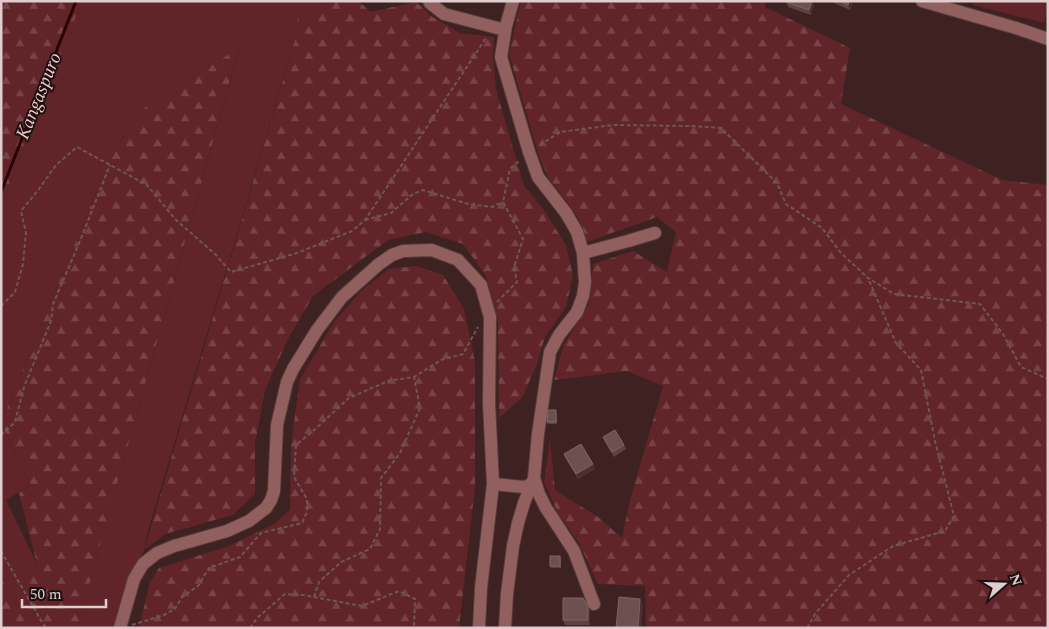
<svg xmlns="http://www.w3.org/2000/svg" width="1049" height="629" viewBox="0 0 1049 629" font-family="Spectral,serif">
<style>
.green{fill:#612428}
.forest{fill:url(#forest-firs)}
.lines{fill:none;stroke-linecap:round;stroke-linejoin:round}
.stream{stroke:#2c0106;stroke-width:3}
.minor-casing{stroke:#583d3d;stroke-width:14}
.path{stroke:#6f5656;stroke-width:2;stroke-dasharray:4 2.5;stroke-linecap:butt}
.minor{stroke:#925f5f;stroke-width:12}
.wall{fill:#5f4242}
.shaded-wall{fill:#4c2f2f}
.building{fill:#6d5050;stroke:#7f6464}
.labels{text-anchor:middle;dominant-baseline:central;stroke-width:4;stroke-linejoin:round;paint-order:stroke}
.water-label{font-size:19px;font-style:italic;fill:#f5caca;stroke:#1c1010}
</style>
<defs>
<pattern id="forest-firs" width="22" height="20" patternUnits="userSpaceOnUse" patternTransform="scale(1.25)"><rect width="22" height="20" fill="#612428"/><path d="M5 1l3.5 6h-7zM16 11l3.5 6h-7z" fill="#774346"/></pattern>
</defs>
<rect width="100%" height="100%" fill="#3e2222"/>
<g class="green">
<polygon points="82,1 329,1 297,17 298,30 148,531 144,550 129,583 117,628 77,628 239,49 140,111 111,156 1,423 1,206"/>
<polygon points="974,1 1048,1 1048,9 1044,23 973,5"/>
<polygon points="1,424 31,485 6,500 37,564 29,602 19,608 1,578"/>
</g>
<g class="forest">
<polygon points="1,1 82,1 1,206"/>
<polygon points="329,1 359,1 370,12 416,2 431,16 460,33 494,37 493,57 496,89 524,186 542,207 566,245 573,275 566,307 545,337 537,364 522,398 499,418 498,320 486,276 463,244 426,232 388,240 313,296 288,339 265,390 255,443 255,494 233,515 165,534 144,550 298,30 297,17"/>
<polygon points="521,1 765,1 765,7 850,48 841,104 1002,180 1048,185 1048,628 646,628 645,586 598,584 579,543 558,513 544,482 550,439 555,490 598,517 622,538 630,500 663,386 627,371 554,380 564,344 589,305 593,264 633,251 667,272 676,232 657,217 587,242 578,217 548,177 539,156 509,54"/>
<polygon points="239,48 77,628 1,628 1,578 19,608 29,602 19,577 37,564 19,493 31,485 1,423 111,156 140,111"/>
<polygon points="416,266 443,275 464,309 475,362 475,487 459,628 139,628 150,582 159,568 229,546 274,524 290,510 291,445 300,379 335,321 360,292 389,269"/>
</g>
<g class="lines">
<polyline class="stream" points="1,192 76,1"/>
<defs>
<g id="minor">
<polyline points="429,1 430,3 444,14 505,30"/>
<polyline points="922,1 1016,28 1048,39"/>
<polyline points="583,253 628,241 655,233"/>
<polyline points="534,478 539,494 546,508 574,551 594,604"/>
<polyline points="493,484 524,487 532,484"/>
<polyline points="120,628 134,579 143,564 157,553 174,546 227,531 249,521 266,508 271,500 274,491 277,425 287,382 293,369 317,330 342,297 379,264 392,255 403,251 432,250 458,260 481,285 490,317 489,403 493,484 481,588 479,628"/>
<polyline points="505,628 507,594 513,546 518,523 524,503 534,478 538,434 550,352 559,335 577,312 583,296 585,282 583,253 577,232 566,213 538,177 529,152 501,57 506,26 513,1"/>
</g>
</defs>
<use href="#minor" class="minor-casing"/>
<g class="path">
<polyline points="540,145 560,132 613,125 692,126 721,128 777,183 786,204 822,228 841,253 868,278 894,294 980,304 1003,334 1021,367 1048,379"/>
<polyline points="365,220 391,213 413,194 423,190 468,204 492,207 503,202"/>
<polyline points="497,302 517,282 514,267 523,239 503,202 510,169 520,160"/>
<polyline points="1,306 15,292 23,264 26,233 21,211 39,189 56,165 77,147 147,185 175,219 215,254 231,272 297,253 352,231 365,220 486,38"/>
<polyline points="1,435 15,422 24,387 51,321 53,304 80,241 110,165"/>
<polyline points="1,551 43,624 47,628"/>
<polyline points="314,597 319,582 341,562 370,549 380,529 381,478 400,453 420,408 414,377"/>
<polyline points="132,625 164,615 175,609 182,597 198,586 209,568 240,557 261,533 302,523 307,512 307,499 294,477 296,445 313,431 349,398 388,381 414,377 441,360 463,354 478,327"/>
<polyline points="250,628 257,618 285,594 303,595 362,606 399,591 415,599 414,628"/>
<polyline points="807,628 815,614 849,575 893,546 945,531 954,516 935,441 921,370 896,343 868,278"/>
</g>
<use href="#minor" class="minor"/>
</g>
<g class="wall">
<polygon points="786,1 812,1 814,5 811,15 788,7"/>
<polygon points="832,1 853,1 850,10 832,2"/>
<polygon points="557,413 557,424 548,424 547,422"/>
<polygon points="603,437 624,445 626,449 614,457 605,442"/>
<polygon points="564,454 595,469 578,479 566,459"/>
<polygon points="560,556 561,559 561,568 551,568 550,566"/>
<polygon points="590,611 590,625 565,625 563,620"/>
</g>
<g class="shaded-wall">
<polygon points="812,1 814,5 811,15 809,10"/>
<polygon points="849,1 853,1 850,10 848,5"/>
<polygon points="593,464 595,469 578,479 576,474"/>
<polygon points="640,599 643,606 641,628 638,628"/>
<polygon points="588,606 590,611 590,625 588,620"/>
</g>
<g class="building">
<polygon points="786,1 812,1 809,10 786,2"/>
<polygon points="840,1 849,1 848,5"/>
<polygon points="548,410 556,410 556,422 547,422"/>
<polygon points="615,430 624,445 612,452 603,437"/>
<polygon points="581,444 593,464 576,474 564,454"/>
<rect x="550" y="556" width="10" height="10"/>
<polygon points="619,597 640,599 638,628 616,628"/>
<polygon points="563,598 583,598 588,606 588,620 563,620"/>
</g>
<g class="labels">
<g class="water-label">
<text transform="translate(39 96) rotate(-68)">Kangaspuro</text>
</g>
</g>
<rect width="1049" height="629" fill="none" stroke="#e0cdcd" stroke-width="5"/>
<g transform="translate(1004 584) rotate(70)" stroke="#1c1010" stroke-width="4" paint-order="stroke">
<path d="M0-4L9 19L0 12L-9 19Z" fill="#e0cdcd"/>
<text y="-8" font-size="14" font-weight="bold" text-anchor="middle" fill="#e0cdcd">N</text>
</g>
<path d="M22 599v8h84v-8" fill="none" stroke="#e0cdcd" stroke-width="2.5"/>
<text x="30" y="599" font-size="15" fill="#e0cdcd" stroke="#1c1010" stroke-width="4" paint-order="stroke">50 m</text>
</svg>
